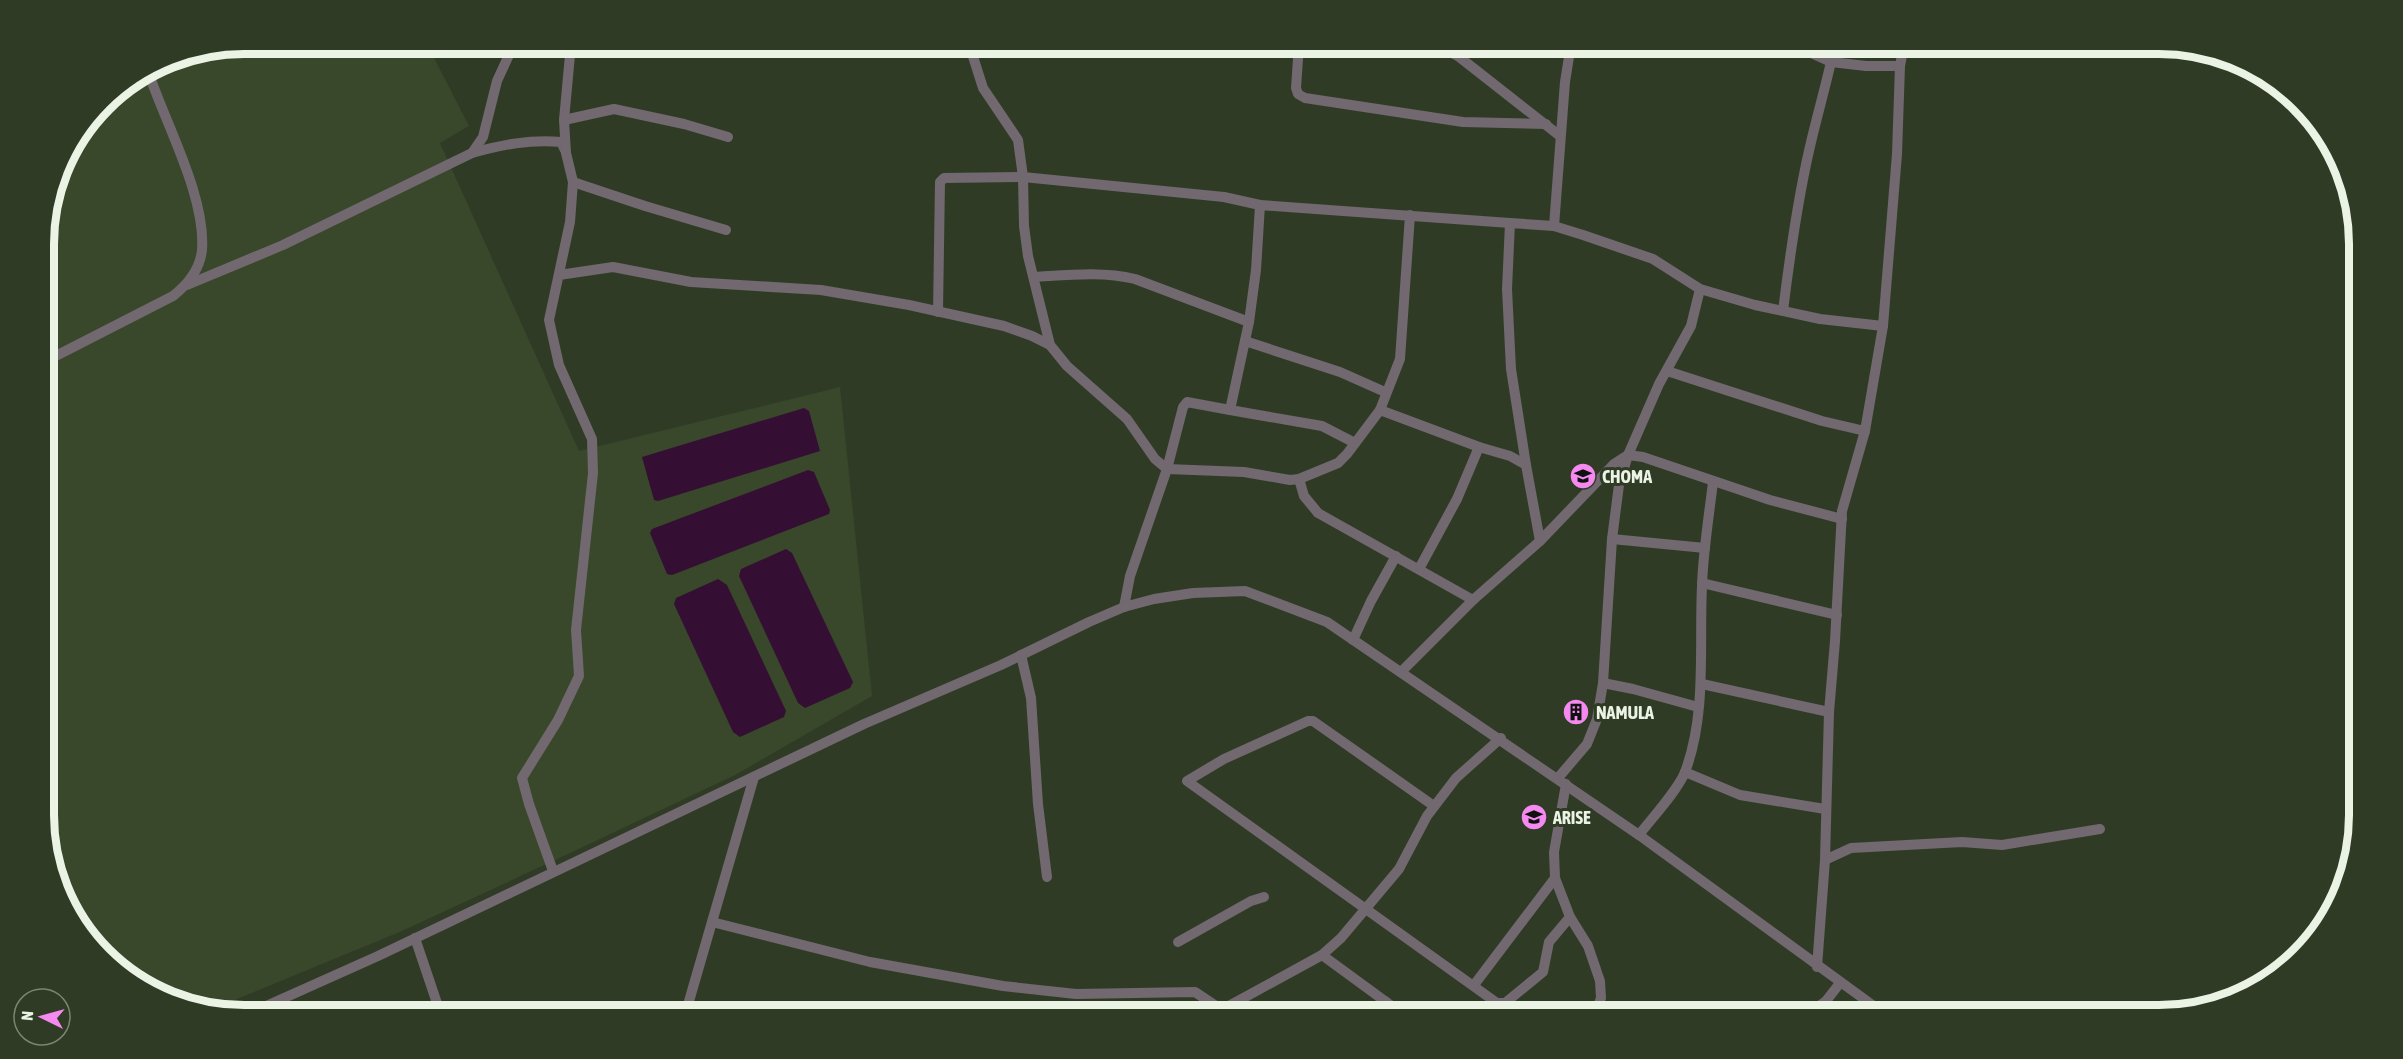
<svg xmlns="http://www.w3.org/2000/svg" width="2403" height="1059" viewBox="0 0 2403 1059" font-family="'Asap Condensed',sans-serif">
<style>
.built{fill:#39472b}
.water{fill:#340f33}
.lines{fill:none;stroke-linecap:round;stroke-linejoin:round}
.minor{stroke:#716870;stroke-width:10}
.labels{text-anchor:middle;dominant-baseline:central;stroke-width:6;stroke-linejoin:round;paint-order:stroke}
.poi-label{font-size:18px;font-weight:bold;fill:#ebf3e5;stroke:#303b26;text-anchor:start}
.rim{fill:none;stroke:#ebf3e5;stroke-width:8}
</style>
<rect width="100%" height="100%" fill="#303b26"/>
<polygon class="built" points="244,44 427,44 469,126 440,143 579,451 840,387 872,696 735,775 568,854 402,931 213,1009 168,1000 85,937 45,841 44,231 64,156 112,94 168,59"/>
<g class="water">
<polygon points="804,408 809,411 820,451 658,501 654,500 642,457"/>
<polygon points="808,470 814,472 830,510 829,514 672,575 667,574 650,533 652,529"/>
<polygon points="786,549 792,553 853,682 850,688 805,708 798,703 739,576 741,569"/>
<polygon points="718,579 727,585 786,711 784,717 740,737 733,732 674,604 676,598"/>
</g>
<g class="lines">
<g class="minor">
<polyline points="969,44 983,88 1018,140 1023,177 1024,226 1028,256 1050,345 1067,366 1127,419 1155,459 1167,469 1244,472 1290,480 1299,479 1338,463 1347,454 1380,410 1479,447 1510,456 1526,465 1540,541"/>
<polyline points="1299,44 1296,88 1298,94 1305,98 1463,122 1546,124"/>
<polyline points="1433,44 1458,56 1560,136"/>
<polyline points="1791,44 1831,62 1866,66 1900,66"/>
<polyline points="1458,56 1462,44"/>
<polyline points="564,120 614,109 684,124 728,137"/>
<path d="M 472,153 C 501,145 530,139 561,142 L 566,152"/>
<polyline points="573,182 645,206 726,230"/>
<polyline points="1554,226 1565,82 1571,44"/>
<polyline points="559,275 613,267 691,282 821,290 909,305 1004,326 1032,336 1050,345"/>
<path d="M 1035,277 C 1068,275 1102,271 1135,279 L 1249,322"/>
<polyline points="187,285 283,245 472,153 483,137 497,81 514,44"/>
<path d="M 1783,311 C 1790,254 1798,195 1812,138 C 1818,113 1825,88 1831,62"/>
<polyline points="938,312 940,182 944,178 1023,177 1224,197 1260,205"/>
<polyline points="1245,341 1340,372 1385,392"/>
<path d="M 44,362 L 173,296 C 187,285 200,269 202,250 C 206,196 165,123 148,71"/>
<polyline points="1667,371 1822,421 1865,431"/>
<polyline points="1230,410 1322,426 1355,443"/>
<polyline points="1380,410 1400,359 1410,215"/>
<polyline points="1526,465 1511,369 1507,289 1510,223 1554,226 1583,235 1653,259 1700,289 1755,305 1820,319 1883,326"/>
<polyline points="1299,479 1304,496 1318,513 1473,600"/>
<polyline points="1612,539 1705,548"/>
<polyline points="1419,569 1457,499 1479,447"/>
<polyline points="1702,583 1837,615"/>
<polyline points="1124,607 1130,576 1167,469 1183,407 1187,402 1230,410 1249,322 1256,270 1260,205 1510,223"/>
<polyline points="1353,640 1371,601 1396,556"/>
<polyline points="1021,655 1031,698 1038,804 1047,877"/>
<polyline points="1401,672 1473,600 1540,541 1614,464 1628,455 1643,457 1770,500 1842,519"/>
<polyline points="1603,683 1633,689 1698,707"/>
<polyline points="1702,684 1829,712"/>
<polyline points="1685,772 1740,795 1825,809"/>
<polyline points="1558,778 1587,744 1597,719 1603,683 1612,539 1619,485 1628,455 1659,384 1691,326 1700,289"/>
<polyline points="1566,784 1554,852 1555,878 1570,917 1588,946 1600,981 1601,998 1595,1015"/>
<polyline points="1434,806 1313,721 1308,721 1224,759 1187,781 1497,1003 1505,1003 1543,972 1549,942 1570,917"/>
<path d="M 1639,835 C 1652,818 1678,790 1685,772 C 1707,714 1699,647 1702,586 C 1703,552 1709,516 1713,482"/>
<polyline points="1825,860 1851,848 1962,842 2002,845 2100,829"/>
<polyline points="553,871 529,804 522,778 558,720 579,676 576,630 593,473 592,439 559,365 549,320 570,222 573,182 566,153 564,120 571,44"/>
<polyline points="712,922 870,962 1003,986 1076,994 1195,992 1216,1006 1227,1007 1322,955 1341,938 1399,869 1427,816 1456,778 1501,738"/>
<polyline points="415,938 441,1015"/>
<polyline points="1178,942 1251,901 1264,897"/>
<polyline points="1322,955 1404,1015"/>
<polyline points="1817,967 1825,860 1829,712 1835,641 1842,511 1865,431 1883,326 1897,154 1900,66 1904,44"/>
<polyline points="1474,985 1555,878"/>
<polyline points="246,1015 378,956 864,724 1001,665 1089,622 1124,607 1154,599 1193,593 1245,591 1327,622 1639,835 1886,1015"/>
<polyline points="685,1015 754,777"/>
<polyline points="1361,1015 1385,1001"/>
<polyline points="1807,1015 1826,1001 1840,983"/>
</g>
</g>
<defs>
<symbol id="school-disc" viewBox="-11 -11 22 22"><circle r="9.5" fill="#f489f0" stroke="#303b26"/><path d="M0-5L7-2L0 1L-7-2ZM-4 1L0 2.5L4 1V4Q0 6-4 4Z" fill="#111"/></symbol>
<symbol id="building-disc" viewBox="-11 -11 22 22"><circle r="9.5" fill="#f489f0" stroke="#303b26"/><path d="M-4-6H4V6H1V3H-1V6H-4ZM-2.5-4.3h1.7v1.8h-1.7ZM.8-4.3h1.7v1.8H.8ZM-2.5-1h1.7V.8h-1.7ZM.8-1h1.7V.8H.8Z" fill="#111"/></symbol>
</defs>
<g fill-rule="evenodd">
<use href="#school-disc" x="1568" y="461" width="30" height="30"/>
<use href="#building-disc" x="1561" y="697" width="30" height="30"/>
<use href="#school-disc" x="1519" y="802" width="30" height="30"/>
</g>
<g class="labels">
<g class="poi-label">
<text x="1602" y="476">CHOMA</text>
<text x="1596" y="712">NAMULA</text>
<text x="1553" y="817">ARISE</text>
</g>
</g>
<path d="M0 0H2403V1059H0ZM244 54H2159A190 190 0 0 1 2349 244V815A190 190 0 0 1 2159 1005H244A190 190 0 0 1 54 815V244A190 190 0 0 1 244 54Z" fill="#303b26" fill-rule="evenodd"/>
<path class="rim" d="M244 54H2159A190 190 0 0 1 2349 244V815A190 190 0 0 1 2159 1005H244A190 190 0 0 1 54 815V244A190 190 0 0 1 244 54Z"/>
<g transform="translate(42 1017) rotate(275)"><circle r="28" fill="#303b26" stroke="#7b8572" stroke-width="1.5"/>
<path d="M0-4.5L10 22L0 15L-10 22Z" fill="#f489f0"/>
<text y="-9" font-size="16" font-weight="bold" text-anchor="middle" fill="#ebf3e5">N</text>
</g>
</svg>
